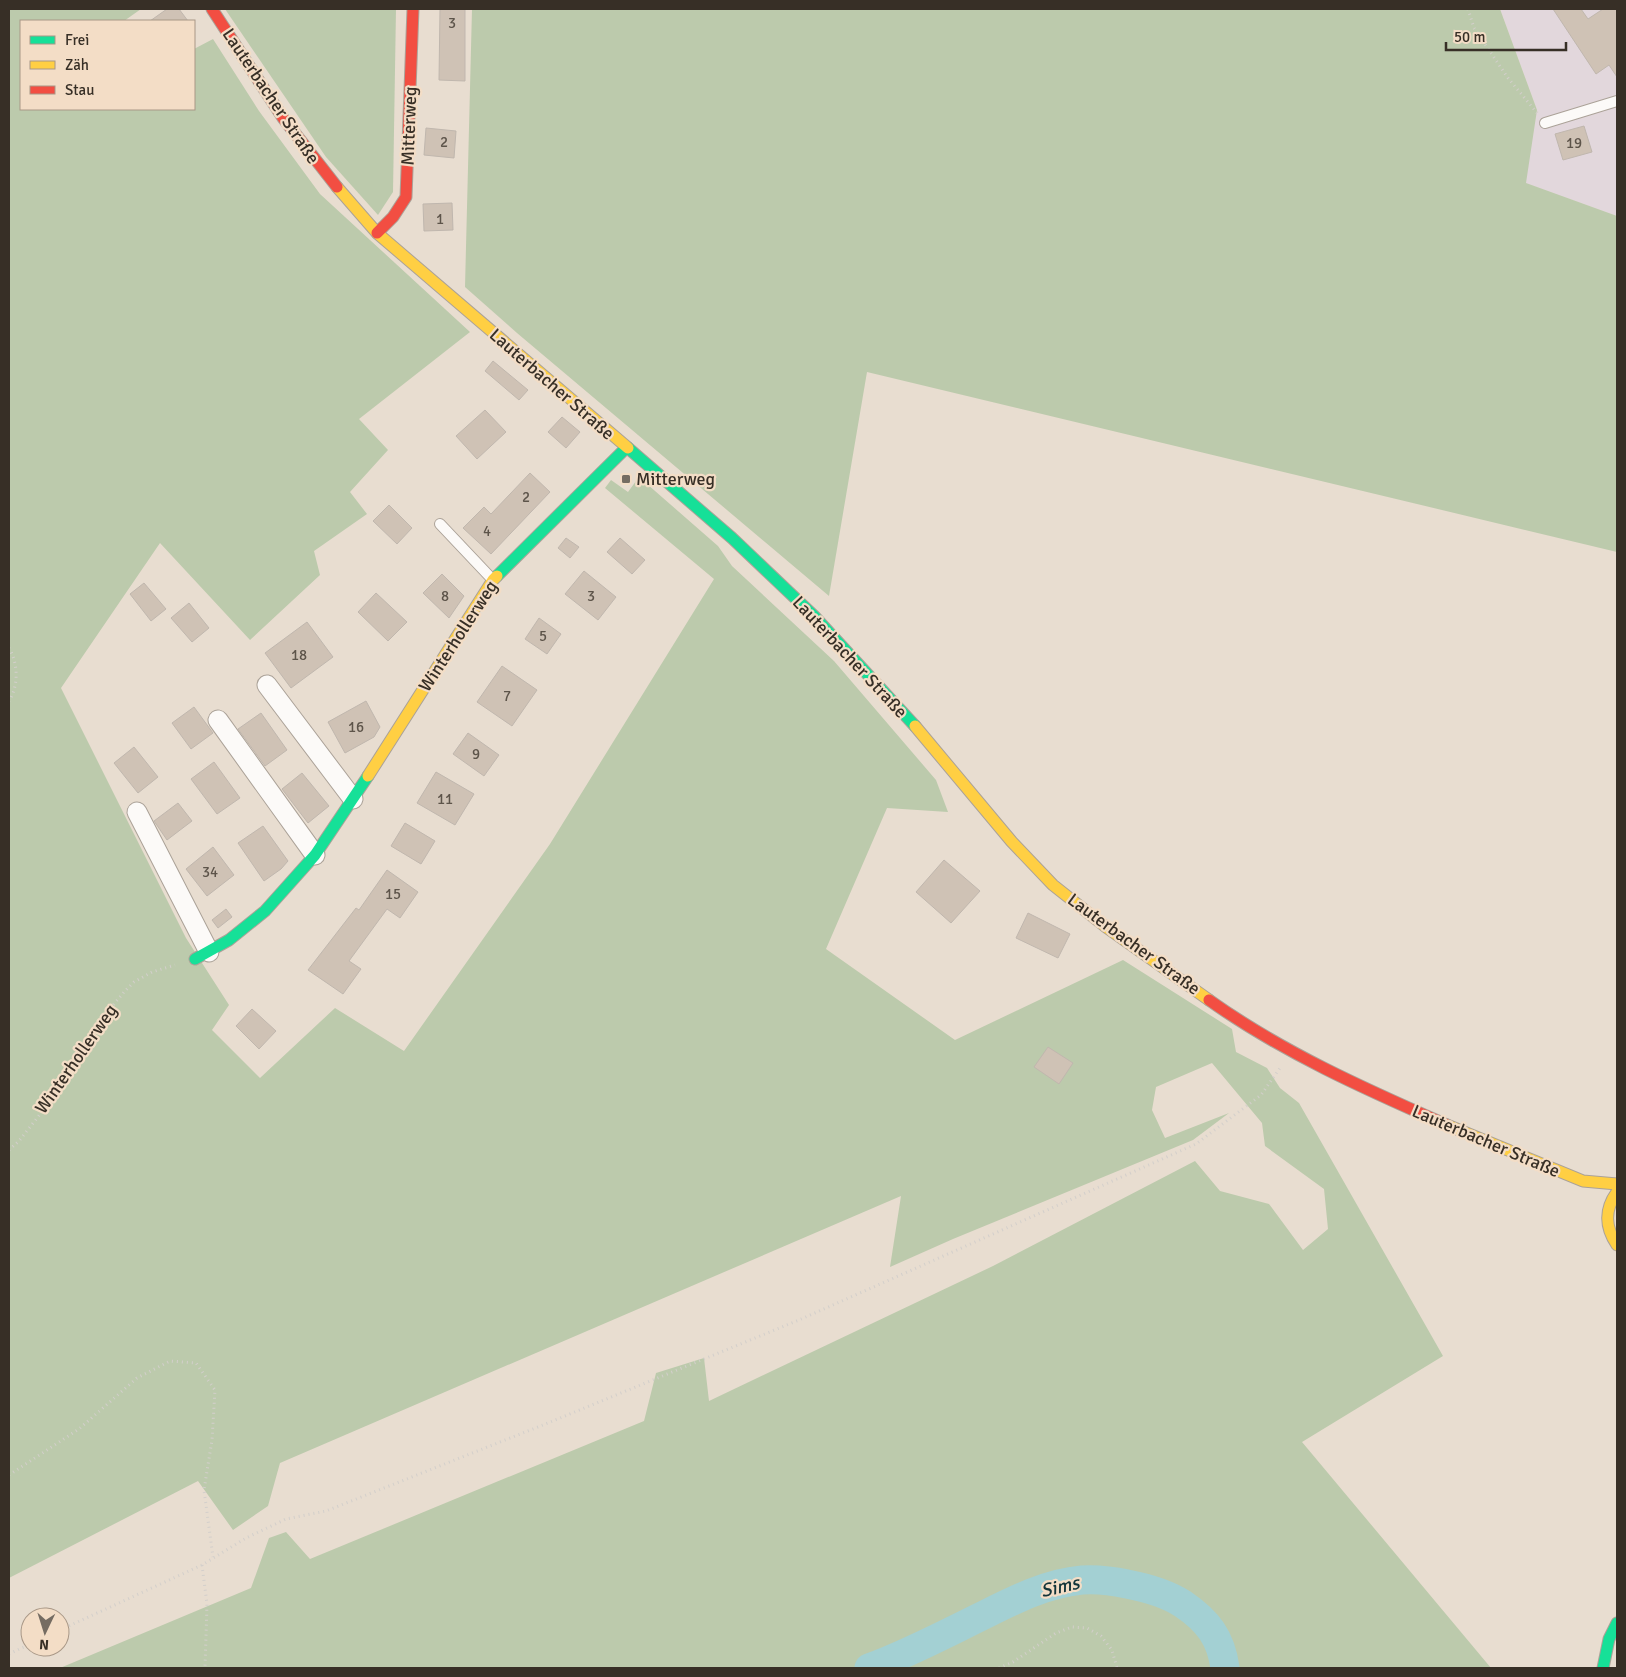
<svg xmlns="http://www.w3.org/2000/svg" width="1626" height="1677" viewBox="0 0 1626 1677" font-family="Signika,sans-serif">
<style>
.industrial{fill:#e2d7dc}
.green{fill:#bccaac}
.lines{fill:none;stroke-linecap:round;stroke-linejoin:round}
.river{stroke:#a3d0d3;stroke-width:29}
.building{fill:#cfc2b5;stroke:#c0b7ae}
.lane-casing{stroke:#aba298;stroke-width:12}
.street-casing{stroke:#aba298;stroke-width:21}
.fast-casing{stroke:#aba298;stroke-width:13}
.slow-casing{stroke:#aba298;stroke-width:13}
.jam-casing{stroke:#aba298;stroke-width:13}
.path{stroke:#d3cfcb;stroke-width:3;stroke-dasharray:1 4;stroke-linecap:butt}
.lane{stroke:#fcfaf8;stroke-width:10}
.street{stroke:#fcfaf8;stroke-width:19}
.fast{stroke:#16e098;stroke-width:11}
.slow{stroke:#ffcf43;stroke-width:11}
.jam{stroke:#f24e42;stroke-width:11}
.poi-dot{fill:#756c62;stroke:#f3ddc6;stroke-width:2}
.labels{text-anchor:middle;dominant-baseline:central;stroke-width:4.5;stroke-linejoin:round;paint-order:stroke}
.number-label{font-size:15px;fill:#5d544a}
.street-label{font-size:18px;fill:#372f26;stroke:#f3ddc6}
.poi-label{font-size:18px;fill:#372f26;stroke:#f3ddc6;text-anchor:start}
.water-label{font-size:19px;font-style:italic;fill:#123439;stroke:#f3ddc6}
</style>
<rect width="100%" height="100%" fill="#e8ddd0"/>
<polygon class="industrial" points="1500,9 1617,9 1617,216 1525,183 1537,110"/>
<g class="green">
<polygon points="9,9 141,9 124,21 21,21 21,109 194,109 194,49 213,39 259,111 320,194 470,332 359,419 388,450 350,492 367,514 314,551 320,575 250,640 160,543 61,688 186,938 229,1005 212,1030 260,1078 335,1008 404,1051 550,844 714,579 605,488 611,480 628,492 639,477 718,546 732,566 834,661 936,780 948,812 887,808 826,949 955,1040 1123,960 1232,1029 1236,1052 1267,1068 1280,1088 1299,1103 1443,1356 1302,1442 1491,1668 60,1668 251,1588 269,1538 286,1532 310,1559 644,1421 656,1373 704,1358 709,1401 993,1266 1195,1161 1220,1191 1269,1204 1303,1250 1328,1229 1324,1189 1265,1146 1262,1123 1212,1063 1156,1087 1152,1110 1165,1138 1229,1113 1193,1140 953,1239 890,1267 901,1196 280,1463 268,1506 233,1530 198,1481 9,1578"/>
<polygon points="225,9 396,9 393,192 378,215 326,157"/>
<polygon points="472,9 1500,9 1537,110 1526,183 1617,216 1617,552 867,372 829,596 517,333 465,287"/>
</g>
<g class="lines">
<path class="river" d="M 869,1668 C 908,1654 949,1632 986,1614 C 1016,1599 1048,1583 1082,1580 C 1097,1579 1113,1581 1127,1584 C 1148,1588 1166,1593 1183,1604 C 1208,1621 1221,1638 1225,1668"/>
</g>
<g class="building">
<polygon points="167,9 179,9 188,21 150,21"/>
<polygon points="440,9 465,9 465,81 439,80"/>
<polygon points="1553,9 1581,9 1588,19 1603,9 1617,9 1617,77 1609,65 1596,74"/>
<polygon points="1584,126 1592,152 1563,160 1555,134"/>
<polygon points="426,128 456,131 454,158 424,155"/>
<polygon points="452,203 453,230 424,231 423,204"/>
<polygon points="493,361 528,390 519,400 485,371"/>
<polygon points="485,410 506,432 477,459 456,436"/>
<polygon points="562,417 580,432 566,448 548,432"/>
<polygon points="530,473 550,492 491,554 463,528 484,507 491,514"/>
<polygon points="389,505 412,528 397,544 373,521"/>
<polygon points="566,538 579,547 570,558 558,548"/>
<polygon points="620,538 645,560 632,574 607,552"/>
<polygon points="584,571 616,597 598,620 565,594"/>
<polygon points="442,574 464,596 449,618 423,593"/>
<polygon points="144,583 166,609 151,621 130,594"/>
<polygon points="376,593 407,622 388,641 358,612"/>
<polygon points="189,603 209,628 192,642 171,618"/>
<polygon points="539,618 561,634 547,654 525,639"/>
<polygon points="307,622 333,657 291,688 265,653"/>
<polygon points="502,666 537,690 512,726 477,702"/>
<polygon points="366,701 380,727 374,737 345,753 328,722"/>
<polygon points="194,707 213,733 191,749 172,723"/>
<polygon points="261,713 287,750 265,766 238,729"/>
<polygon points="468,733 499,755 484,776 453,754"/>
<polygon points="134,747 158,777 138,793 114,763"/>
<polygon points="214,762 240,798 217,814 191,779"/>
<polygon points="436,772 474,794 455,825 417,803"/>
<polygon points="302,773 329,806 308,823 282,789"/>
<polygon points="178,803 192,821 167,840 154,821"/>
<polygon points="405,823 435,841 421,864 391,846"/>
<polygon points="263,826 288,861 281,869 264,881 238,843"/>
<polygon points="213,847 234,875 207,896 186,869"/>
<polygon points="944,860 980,891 951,923 916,892"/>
<polygon points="387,870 418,892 400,918 387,909 349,961 361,969 343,994 308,970 356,908 359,910"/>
<polygon points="226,909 232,917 218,928 212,920"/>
<polygon points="1028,913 1070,934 1058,958 1016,938"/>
<polygon points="252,1009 276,1031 259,1049 236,1026"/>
<polygon points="1048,1047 1073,1063 1059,1084 1034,1067"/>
</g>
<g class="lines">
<defs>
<g id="lane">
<polyline points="1545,123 1617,101"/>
<polyline points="440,524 492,579"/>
</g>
<g id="street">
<polyline points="267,685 353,799"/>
<polyline points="218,720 315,855"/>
<polyline points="137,812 209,952"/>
</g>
<g id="fast">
<polyline points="628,448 732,538 814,616 915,726"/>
<polyline points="497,576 627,447"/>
<polyline points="195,959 229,940 265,911 315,855 368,776"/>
<polyline points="1603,1668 1609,1639 1617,1623"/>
</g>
<g id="slow">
<polyline points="337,187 377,233 628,448"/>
<polyline points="915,726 1012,842 1053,885 1106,927 1209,1000"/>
<polyline points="368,776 493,580 497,576"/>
<polyline points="1447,1125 1583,1181 1617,1184"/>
<path d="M 1617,1192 C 1604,1210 1605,1227 1617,1245"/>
</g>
<g id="jam">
<polyline points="212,9 283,118 337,187"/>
<polyline points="377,233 393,217 406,197 413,9"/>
<path d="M 1209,1000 C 1282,1052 1365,1089 1447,1125"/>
</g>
</defs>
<use href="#lane" class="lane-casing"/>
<use href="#street" class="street-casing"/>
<use href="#fast" class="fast-casing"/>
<use href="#slow" class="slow-casing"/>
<use href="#jam" class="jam-casing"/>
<g class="path">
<polyline points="1468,9 1474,28 1508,78 1538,114"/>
<path d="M 9,648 C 18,663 19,685 9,701"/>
<polyline points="9,1150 19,1141 63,1085 91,1032 124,992 134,982 152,972 175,965"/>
<polyline points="9,1475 79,1429 137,1378 170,1361 196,1363 215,1390 212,1440 204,1490 213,1557"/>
<polyline points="202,1565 207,1604 205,1668"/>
<polyline points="60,1630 202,1565 246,1538 286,1519 326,1511 543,1425 799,1320 1196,1144 1261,1095 1280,1068"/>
<polyline points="9,1654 30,1644"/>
<polyline points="999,1668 1013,1662 1056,1633 1072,1627 1087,1628 1101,1636 1112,1650 1117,1668"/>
</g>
<use href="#lane" class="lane"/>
<use href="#street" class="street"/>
<use href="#fast" class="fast"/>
<use href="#slow" class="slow"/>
<use href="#jam" class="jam"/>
</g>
<rect class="poi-dot" x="621" y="474" width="10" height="10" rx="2.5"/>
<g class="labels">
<g class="number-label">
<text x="452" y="23">3</text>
<text x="444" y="142">2</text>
<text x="1574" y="143">19</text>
<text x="440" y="219">1</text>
<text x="526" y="497">2</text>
<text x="487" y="531">4</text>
<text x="445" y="596">8</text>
<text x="591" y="596">3</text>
<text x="543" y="636">5</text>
<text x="299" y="655">18</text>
<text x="507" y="696">7</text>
<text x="356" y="727">16</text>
<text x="476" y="754">9</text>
<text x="445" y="799">11</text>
<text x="210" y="872">34</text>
<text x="393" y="894">15</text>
</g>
<g class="street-label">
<text transform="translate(271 96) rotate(56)">Lauterbacher Straße</text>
<text transform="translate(409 126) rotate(-88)">Mitterweg</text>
<text transform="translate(552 384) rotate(41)">Lauterbacher Straße</text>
<text transform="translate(458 636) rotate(-57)">Winterhollerweg</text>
<text transform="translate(850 657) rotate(47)">Lauterbacher Straße</text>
<text transform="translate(1134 944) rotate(36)">Lauterbacher Straße</text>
<text transform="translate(76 1059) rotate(-55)">Winterhollerweg</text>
<text transform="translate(1486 1141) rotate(23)">Lauterbacher Straße</text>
</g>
<g class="poi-label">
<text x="636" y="479">Mitterweg</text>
</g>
<g class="water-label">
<text transform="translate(1060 1587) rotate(-13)">Sims</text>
</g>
</g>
<rect width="1626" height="1677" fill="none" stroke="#372f26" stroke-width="20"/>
<rect x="20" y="20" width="175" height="90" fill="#f3ddc6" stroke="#a89786"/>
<rect x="30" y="36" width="25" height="8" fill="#16e098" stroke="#a89786"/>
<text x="65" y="45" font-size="15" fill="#372f26">Frei</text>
<rect x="30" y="61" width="25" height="8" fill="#ffcf43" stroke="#a89786"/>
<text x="65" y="70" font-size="15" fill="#372f26">Zäh</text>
<rect x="30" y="86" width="25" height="8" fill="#f24e42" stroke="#a89786"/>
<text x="65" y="95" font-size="15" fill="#372f26">Stau</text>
<g transform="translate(45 1632) rotate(184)"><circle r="24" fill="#f3ddc6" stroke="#a89786"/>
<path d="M0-4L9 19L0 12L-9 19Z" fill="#756c62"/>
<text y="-8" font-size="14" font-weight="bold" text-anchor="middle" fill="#372f26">N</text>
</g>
<path d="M1446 42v8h120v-8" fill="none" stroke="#372f26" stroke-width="2.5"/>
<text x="1454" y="42" font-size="15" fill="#372f26" stroke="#f3ddc6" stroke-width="4" paint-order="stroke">50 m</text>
</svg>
